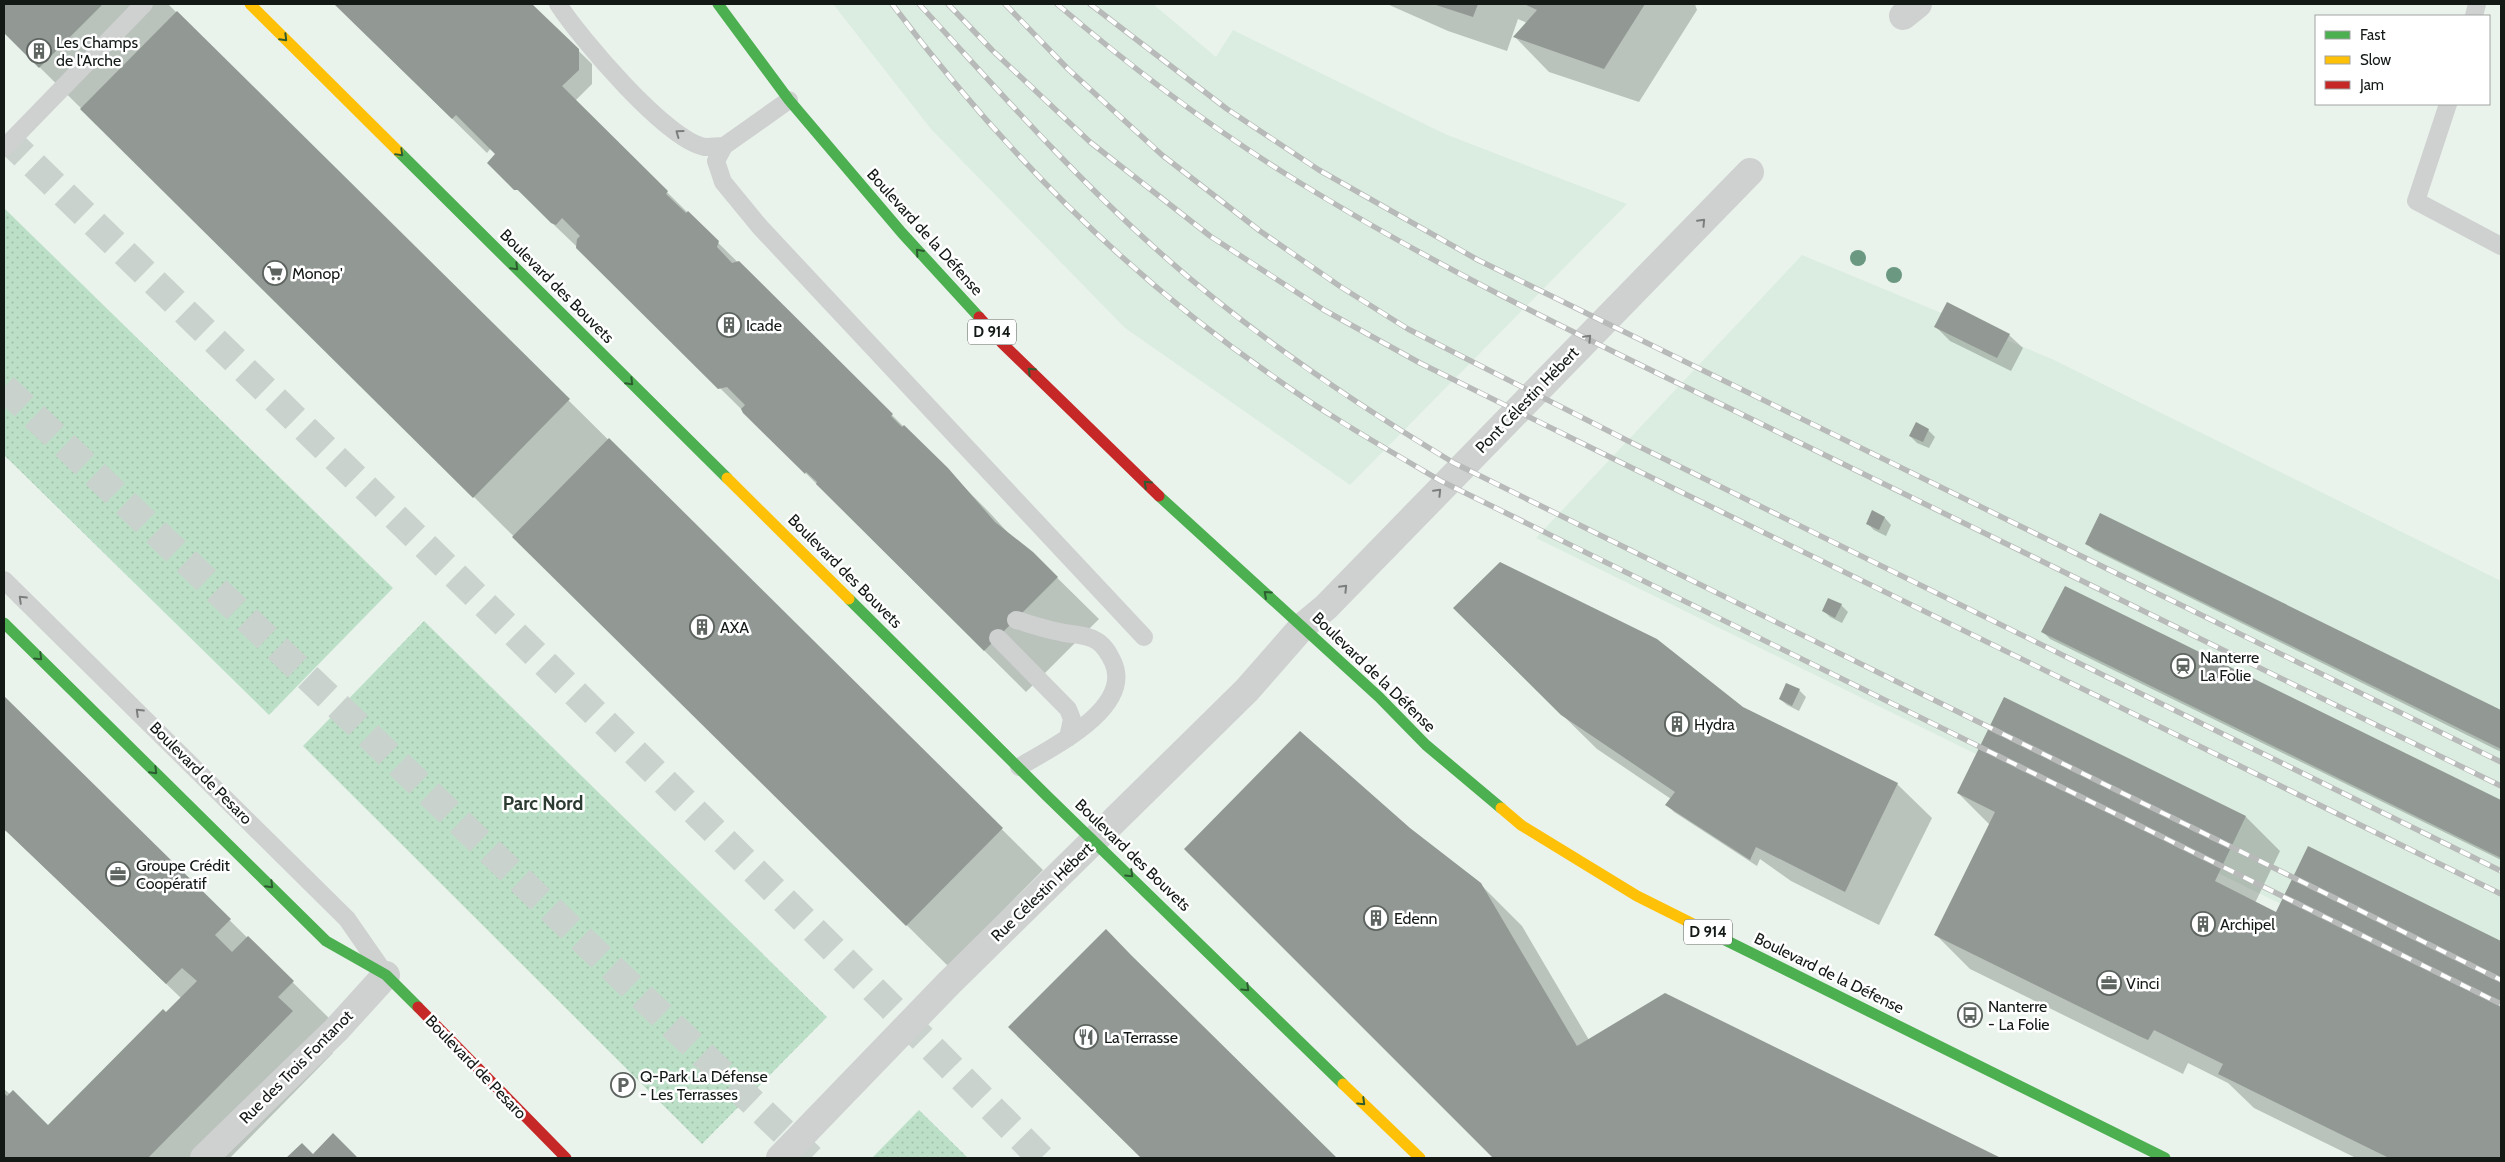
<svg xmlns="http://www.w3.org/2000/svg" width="2505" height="1162" viewBox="0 0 2505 1162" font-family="Cabin,sans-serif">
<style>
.built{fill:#dbede0}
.grass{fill:url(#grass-dots)}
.shadow{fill:#0003}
.building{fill:#929994}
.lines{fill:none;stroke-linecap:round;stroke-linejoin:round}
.highway-tunnel{stroke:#c9d2cc;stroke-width:28;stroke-dasharray:28 14;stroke-linecap:butt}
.lane{stroke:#cfd1d0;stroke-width:18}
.street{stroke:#cfd1d0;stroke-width:28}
.fast{stroke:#4caf50;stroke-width:11}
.slow{stroke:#ffc107;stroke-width:11}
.jam{stroke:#c62828;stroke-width:11}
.rail-casing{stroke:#b7bab8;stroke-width:5.5}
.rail{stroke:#fff;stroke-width:4;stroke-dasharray:11;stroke-linecap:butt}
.tree{fill:#6b9881}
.oneway{stroke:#2d5c30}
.oneway2{stroke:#7a7e7c}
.labels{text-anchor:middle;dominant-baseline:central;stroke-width:5;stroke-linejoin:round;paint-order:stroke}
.shield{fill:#fff;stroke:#5a5e5b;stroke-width:1}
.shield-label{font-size:15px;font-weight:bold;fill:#131915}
.poi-label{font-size:16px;fill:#131915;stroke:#fff;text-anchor:start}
.street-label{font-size:16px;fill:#131915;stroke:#fff}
.quarter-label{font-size:19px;font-weight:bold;fill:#2c3b31;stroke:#fff}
</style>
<defs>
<pattern id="grass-dots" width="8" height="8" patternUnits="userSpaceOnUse" patternTransform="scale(1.25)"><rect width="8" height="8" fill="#bce0c7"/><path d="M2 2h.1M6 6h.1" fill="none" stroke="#a1c0aa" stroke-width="1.8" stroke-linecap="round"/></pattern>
</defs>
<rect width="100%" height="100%" fill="#e9f3ec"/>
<g class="built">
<polygon points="833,4 1153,4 1216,57 1233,30 1445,134 1627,204 1350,485 1125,328 931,129"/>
<polygon points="1802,255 2052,359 2501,581 2501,1012 1536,538"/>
</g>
<g class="grass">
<polygon points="4,208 393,588 269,715 4,455"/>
<polygon points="424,621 827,1017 702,1144 303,746"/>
<polygon points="919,1110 968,1158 872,1158"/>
</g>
<g class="shadow">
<polygon points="4,4 168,4 1043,870 948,966 4,32"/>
<polygon points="335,4 531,4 592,64 592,84 575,101 892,415 989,512 1011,536 1032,553 1099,619 1026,692 596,265 489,163 497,154 491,148 487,153"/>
<polygon points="1387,4 1695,4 1697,10 1639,102 1549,72 1515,37 1527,23 1518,19 1507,51 1448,31"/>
<polygon points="1936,327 2009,335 2023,348 2011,371 1950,341"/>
<polygon points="1928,430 1935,437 1929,448 1917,443 1910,436"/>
<polygon points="2101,515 2501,711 2501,752 2094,550 2087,544"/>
<polygon points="1885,518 1891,525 1886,536 1874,530 1867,523"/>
<polygon points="2065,588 2501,801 2501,860 2050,639 2043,632"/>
<polygon points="1829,599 1841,605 1848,612 1842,623 1830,617 1824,611"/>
<polygon points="1489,643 1742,708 1897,784 1932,818 1879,925 1791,881 1760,859 1757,866 1674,812 1667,805 1671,799 1597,749"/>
<polygon points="1799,690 1806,697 1799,711 1787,705 1780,699"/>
<polygon points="4,698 334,1023 319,1039 333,1053 230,1158 4,1158 4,1089 48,1126 181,998 6,831 4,832"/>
<polygon points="2005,699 2246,817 2280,851 2255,903 2276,914 2309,848 2501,942 2501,1158 2356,1158 2254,1108 2228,1083 2188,1063 2183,1074 2175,1070 1970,969 1936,935 1990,825 1958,793"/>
<polygon points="1409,829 1480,884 1522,926 1589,1040 1665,994 2000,1158 1494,1158 1186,849"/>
<polygon points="1106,931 1336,1158 1142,1158 1051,1069"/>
<polygon points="333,1135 357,1158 288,1158 302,1145 313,1156"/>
</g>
<g class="building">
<polygon points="4,4 103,4 39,68 4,33"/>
<polygon points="334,4 532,4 579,49 579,70 562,86 668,191 666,194 686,213 688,211 719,241 717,247 732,263 739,261 893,414 891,416 902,427 904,425 948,468 995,522 1033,552 1058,577 984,651 816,484 817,482 806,472 805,474 743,413 741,409 745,405 727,387 718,389 576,248 577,239 580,236 562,218 556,225 551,223 518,190 514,190 487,163 495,154 456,115 452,119"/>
<polygon points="1433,4 1478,4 1473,17"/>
<polygon points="1524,4 1645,4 1604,69 1513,37 1537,10"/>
<polygon points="177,11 570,399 473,498 80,109"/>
<polygon points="1947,302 2010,334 1997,358 1934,327"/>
<polygon points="1916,422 1929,429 1923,442 1909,436"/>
<polygon points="609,438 1003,828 906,926 512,537"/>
<polygon points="1872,510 1885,517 1879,530 1866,524"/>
<polygon points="2100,513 2501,710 2501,749 2085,544"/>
<polygon points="1500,562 1657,639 1743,707 1898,783 1845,892 1756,847 1750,860 1665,805 1675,792 1561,715 1453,608"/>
<polygon points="2065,586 2501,800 2501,858 2041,632"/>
<polygon points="1828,598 1842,604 1835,618 1822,611"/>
<polygon points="1786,683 1800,689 1792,706 1779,699"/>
<polygon points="4,696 231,919 215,935 232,952 248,936 294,981 278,997 293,1011 148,1158 4,1158 4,1093 7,1096 13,1090 48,1125 163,1009 166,1012 197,981 182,968 166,984 4,829"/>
<polygon points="2004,697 2246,816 2215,881 2276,912 2308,846 2501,941 2501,1158 2389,1158 2218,1074 2223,1064 2154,1030 2148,1040 2139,1036 1934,935 1995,812 1957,793"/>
<polygon points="1300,731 1410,828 1481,883 1577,1046 1665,993 2001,1158 1493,1158 1184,849"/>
<polygon points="1106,929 1131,955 1337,1158 1141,1158 1008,1027"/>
<polygon points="333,1133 358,1158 286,1158 302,1143 313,1154"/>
</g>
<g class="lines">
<g class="highway-tunnel">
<path d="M 4,136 C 353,474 700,813 1041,1158"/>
<polyline points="4,387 811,1158"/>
</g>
<g class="lane">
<path d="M 558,4 C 579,37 667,141 705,147 C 711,147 718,146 724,146"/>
<polyline points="2474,16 2477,4"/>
<polyline points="789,100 724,146 716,161 723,182 760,227 1144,637"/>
<polyline points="2448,104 2416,201 2501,246"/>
<polyline points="4,148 144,4"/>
<polyline points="4,580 347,919 381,968"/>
<path d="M 1016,620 C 1030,624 1045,629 1060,632 C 1072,635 1086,634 1097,641 C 1105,646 1109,654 1113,662 C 1134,708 1051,748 1019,767"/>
<polyline points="998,638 1068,709 1072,719 1068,738"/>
</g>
<g class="street">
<polyline points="1903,16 1918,4"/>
<polyline points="204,1158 336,1030 386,975"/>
<polyline points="780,1158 948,984 1247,690 1303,626 1326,607 1750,172"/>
</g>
<g class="fast">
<polyline points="718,4 789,100 902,233 979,317"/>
<polyline points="398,151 727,478"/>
<polyline points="1159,496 1379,697 1426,745 1501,808"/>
<polyline points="849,599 1046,795 1343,1084"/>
<polyline points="4,623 326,941 386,975 418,1007"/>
<polyline points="1719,937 2165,1158"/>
</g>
<g class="slow">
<polyline points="250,4 398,151"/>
<polyline points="727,478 849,599"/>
<polyline points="1501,808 1521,825 1637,896 1719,937"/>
<polyline points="1343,1084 1420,1158"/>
</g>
<g class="jam">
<polyline points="979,317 1003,344 1159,496"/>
<polyline points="418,1007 566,1158"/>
</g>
<defs>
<g id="rail">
<path d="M 892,4 C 998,145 1125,274 1271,375 C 1325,414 1383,447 1441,481 L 2501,1004"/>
<path d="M 919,4 C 996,88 1071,173 1156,249 C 1247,331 1349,400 1454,463 L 2501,980"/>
<polyline points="948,4 992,50 1090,142 1210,236 1324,310 1420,363 1624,464 2501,894"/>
<polyline points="1005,4 1068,69 1162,155 1260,231 1341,287 1408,329 1638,446 2501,871"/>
<path d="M 1057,4 C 1140,75 1230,142 1325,198 C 1473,287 1632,360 1788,437 C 2026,553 2263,670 2501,786"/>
<polyline points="1090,4 1227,109 1319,170 1478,260 2501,762"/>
</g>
</defs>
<use href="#rail" class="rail-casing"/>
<use href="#rail" class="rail"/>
</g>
<g class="tree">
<circle cx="1858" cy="258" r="8"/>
<circle cx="1894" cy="275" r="8"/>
</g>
<defs><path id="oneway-chevron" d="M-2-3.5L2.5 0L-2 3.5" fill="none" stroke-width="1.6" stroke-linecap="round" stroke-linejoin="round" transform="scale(1.25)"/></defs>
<g class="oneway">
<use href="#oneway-chevron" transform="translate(284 38) rotate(45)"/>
<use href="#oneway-chevron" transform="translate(400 153) rotate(45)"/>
<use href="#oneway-chevron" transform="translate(919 252) rotate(-132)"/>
<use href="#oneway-chevron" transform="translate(515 267) rotate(45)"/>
<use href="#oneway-chevron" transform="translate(1031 371) rotate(-136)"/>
<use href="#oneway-chevron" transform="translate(630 382) rotate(45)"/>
<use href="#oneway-chevron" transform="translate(1147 484) rotate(-136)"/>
<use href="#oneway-chevron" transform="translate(1267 594) rotate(-138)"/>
<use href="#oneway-chevron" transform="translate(39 657) rotate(44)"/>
<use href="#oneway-chevron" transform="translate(154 771) rotate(45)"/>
<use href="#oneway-chevron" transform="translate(1130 874) rotate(44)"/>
<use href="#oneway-chevron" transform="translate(270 885) rotate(45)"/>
<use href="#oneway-chevron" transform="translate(1246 988) rotate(44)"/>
<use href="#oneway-chevron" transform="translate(1362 1102) rotate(44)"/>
</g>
<g class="oneway2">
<use href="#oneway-chevron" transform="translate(679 133) rotate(-144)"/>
<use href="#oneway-chevron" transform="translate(1702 222) rotate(-46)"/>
<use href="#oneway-chevron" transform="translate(1588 338) rotate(-46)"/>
<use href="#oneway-chevron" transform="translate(1438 492) rotate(-46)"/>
<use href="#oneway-chevron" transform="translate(1344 588) rotate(-46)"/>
<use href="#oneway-chevron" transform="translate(22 599) rotate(-136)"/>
<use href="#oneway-chevron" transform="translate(139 712) rotate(-136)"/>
</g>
<defs>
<symbol id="building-ring" viewBox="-11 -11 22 22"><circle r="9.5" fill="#fff" stroke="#5e6560" stroke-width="1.5"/><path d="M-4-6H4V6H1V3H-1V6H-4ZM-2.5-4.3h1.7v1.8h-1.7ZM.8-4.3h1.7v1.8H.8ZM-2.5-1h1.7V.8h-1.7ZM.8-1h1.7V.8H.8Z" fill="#5e6560"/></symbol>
<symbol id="supermarket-ring" viewBox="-11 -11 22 22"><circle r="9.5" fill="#fff" stroke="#5e6560" stroke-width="1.5"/><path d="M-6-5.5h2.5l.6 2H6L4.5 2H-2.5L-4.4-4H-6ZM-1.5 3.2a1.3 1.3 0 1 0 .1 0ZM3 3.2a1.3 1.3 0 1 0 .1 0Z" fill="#5e6560"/></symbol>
<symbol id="station-ring" viewBox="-11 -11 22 22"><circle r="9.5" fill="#fff" stroke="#5e6560" stroke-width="1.5"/><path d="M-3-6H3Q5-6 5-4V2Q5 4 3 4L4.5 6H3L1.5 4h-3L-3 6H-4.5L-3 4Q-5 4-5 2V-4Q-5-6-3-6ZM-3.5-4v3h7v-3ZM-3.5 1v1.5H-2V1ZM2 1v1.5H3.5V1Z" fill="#5e6560"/></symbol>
<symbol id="office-ring" viewBox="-11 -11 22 22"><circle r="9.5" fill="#fff" stroke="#5e6560" stroke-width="1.5"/><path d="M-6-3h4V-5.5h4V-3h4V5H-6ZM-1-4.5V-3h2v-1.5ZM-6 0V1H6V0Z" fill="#5e6560"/></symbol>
<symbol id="bus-ring" viewBox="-11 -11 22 22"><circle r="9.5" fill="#fff" stroke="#5e6560" stroke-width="1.5"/><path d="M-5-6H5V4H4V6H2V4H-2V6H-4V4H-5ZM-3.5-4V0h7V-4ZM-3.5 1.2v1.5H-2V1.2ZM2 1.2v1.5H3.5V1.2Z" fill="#5e6560"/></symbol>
<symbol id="restaurant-ring" viewBox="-11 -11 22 22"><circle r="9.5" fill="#fff" stroke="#5e6560" stroke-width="1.5"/><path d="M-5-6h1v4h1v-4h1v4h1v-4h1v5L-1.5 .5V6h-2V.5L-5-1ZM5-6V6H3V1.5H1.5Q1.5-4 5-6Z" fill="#5e6560"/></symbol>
<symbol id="parking-ring" viewBox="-11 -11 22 22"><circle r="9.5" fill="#fff" stroke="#5e6560" stroke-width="1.5"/><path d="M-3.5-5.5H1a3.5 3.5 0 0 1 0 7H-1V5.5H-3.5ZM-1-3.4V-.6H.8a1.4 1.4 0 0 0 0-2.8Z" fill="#5e6560"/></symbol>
</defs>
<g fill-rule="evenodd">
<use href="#building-ring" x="25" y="37" width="28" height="28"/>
<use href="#supermarket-ring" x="261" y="259" width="28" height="28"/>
<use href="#building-ring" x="715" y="311" width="28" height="28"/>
<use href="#building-ring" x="688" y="613" width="28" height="28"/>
<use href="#station-ring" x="2169" y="652" width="28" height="28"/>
<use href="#building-ring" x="1663" y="710" width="28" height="28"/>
<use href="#office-ring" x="104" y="860" width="28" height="28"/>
<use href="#building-ring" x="1362" y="904" width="28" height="28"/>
<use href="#building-ring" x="2189" y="910" width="28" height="28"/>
<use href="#office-ring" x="2095" y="969" width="28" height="28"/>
<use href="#bus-ring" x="1956" y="1001" width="28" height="28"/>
<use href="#restaurant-ring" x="1072" y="1023" width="28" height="28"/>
<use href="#parking-ring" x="609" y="1071" width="28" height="28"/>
</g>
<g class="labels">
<g class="shield">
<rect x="968" y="319.5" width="48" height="25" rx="4"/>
<rect x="1684" y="919.5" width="48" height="25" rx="4"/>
</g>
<g class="shield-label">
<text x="992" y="332">D 914</text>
<text x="1708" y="932">D 914</text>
</g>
<g class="poi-label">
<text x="56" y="42">Les Champs<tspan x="56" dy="18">de l'Arche</tspan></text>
<text x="292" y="273">Monop'</text>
<text x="746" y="325">Icade</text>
<text x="720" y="627">AXA</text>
<text x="2200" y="657">Nanterre<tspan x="2200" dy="18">La Folie</tspan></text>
<text x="1694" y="724">Hydra</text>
<text x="136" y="865">Groupe Crédit<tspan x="136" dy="18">Coopératif</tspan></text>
<text x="1394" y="918">Edenn</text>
<text x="2220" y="924">Archipel</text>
<text x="2126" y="983">Vinci</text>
<text x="1988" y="1006">Nanterre<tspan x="1988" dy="18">- La Folie</tspan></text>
<text x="1104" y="1037">La Terrasse</text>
<text x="640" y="1076">Q-Park La Défense<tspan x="640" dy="18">- Les Terrasses</tspan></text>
</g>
<g class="street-label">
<text transform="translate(925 232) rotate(48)">Boulevard de la Défense</text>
<text transform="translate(557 286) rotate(45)">Boulevard des Bouvets</text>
<text transform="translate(1527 400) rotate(-46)">Pont Célestin Hébert</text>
<text transform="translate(845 571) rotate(45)">Boulevard des Bouvets</text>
<text transform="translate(1374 672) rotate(44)">Boulevard de la Défense</text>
<text transform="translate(201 773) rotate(45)">Boulevard de Pesaro</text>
<text transform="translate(1133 855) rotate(44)">Boulevard des Bouvets</text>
<text transform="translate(1042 892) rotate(-44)">Rue Célestin Hébert</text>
<text transform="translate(1829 973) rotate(26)">Boulevard de la Défense</text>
<text transform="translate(296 1067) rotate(-45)">Rue des Trois Fontanot</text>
<text transform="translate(476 1067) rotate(46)">Boulevard de Pesaro</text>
</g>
<g class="quarter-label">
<text x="543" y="803">Parc Nord</text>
</g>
</g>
<rect width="2505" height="1162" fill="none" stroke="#131915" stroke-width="10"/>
<rect x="2315" y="15" width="175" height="90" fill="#ffffff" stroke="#a1a3a1"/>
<rect x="2325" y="31" width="25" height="8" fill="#4caf50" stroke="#a1a3a1"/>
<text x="2360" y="40" font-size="15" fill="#131915">Fast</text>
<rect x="2325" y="56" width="25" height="8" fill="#ffc107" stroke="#a1a3a1"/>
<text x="2360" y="65" font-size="15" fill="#131915">Slow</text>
<rect x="2325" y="81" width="25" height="8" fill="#c62828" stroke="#a1a3a1"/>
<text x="2360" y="90" font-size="15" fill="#131915">Jam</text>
</svg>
